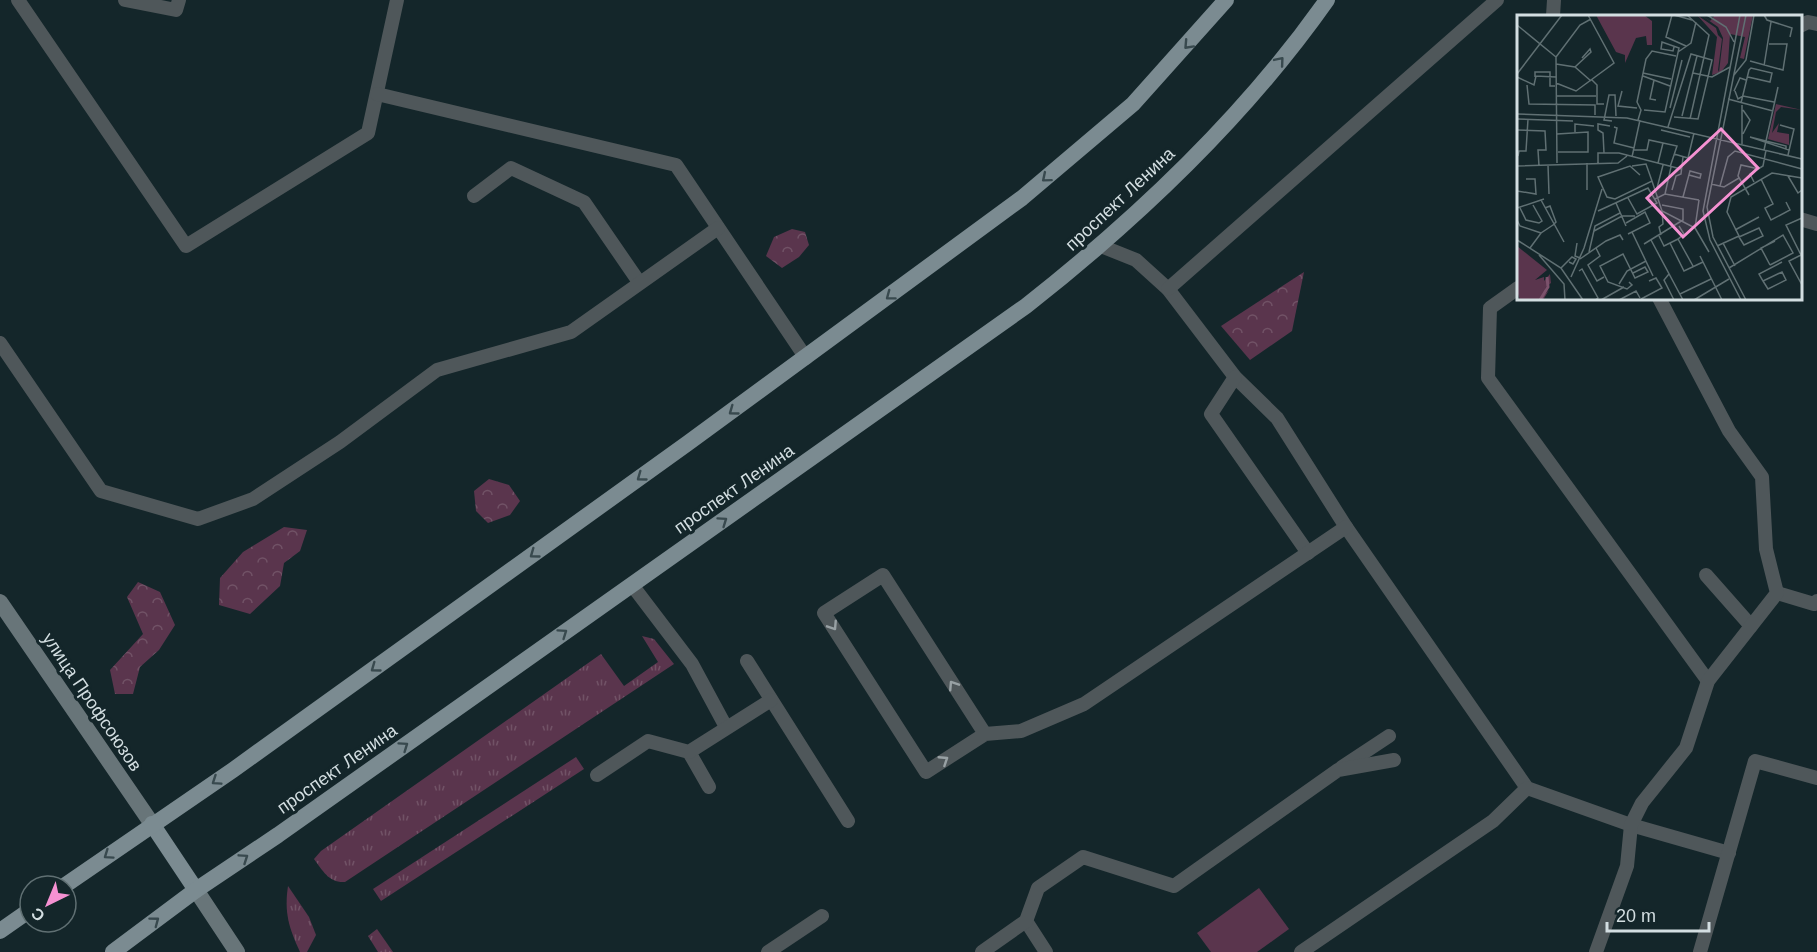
<svg xmlns="http://www.w3.org/2000/svg" width="1817" height="952" viewBox="0 0 1817 952" font-family="Helvetica,sans-serif">
<style>
.grass{fill:url(#grass-tufts)}
.forest{fill:url(#forest-crowns)}
.green{fill:#5a354d}
.lines{fill:none;stroke-linecap:round;stroke-linejoin:round}
.service{stroke:#4f575a;stroke-width:14}
.secondary{stroke:#687579;stroke-width:16}
.primary{stroke:#7b8b91;stroke-width:16}
.oneway{stroke:#38494e}
.oneway2{stroke:#98a1a4}
.labels{text-anchor:middle;dominant-baseline:central;stroke-width:6;stroke-linejoin:round;paint-order:stroke}
.street-label{font-size:18px;fill:#d3dee1;stroke:#14262a}
.inset-river{fill:none;stroke:#7c526c;stroke-width:3}
.inset-road{fill:none;stroke:#607073;stroke-width:1.5}
.view{fill:#f591d2;fill-opacity:0.15;stroke:#f591d2;stroke-width:3}
.inset-edge{fill:none;stroke:#d3dee1;stroke-width:3}
</style>
<defs>
<pattern id="grass-tufts" width="24" height="20" patternUnits="userSpaceOnUse" patternTransform="scale(1.5)"><rect width="24" height="20" fill="#5a354d"/><path d="M3 7l-1-3M5 7V3M7 7l1-3M15 17l-1-3M17 17v-4M19 17l1-3" fill="none" stroke="#715266"/></pattern>
<pattern id="forest-crowns" width="20" height="18" patternUnits="userSpaceOnUse" patternTransform="scale(1.5)"><rect width="20" height="18" fill="#5a354d"/><path d="M2 6a3 3 0 1 1 6 0M12 15a3 3 0 1 1 6 0" fill="none" stroke="#715266"/></pattern>
</defs>
<rect width="100%" height="100%" fill="#14262a"/>
<g class="grass">
<path d="M 642,636 L 654,639 L 674,664 L 345,882 C 329,883 323,871 314,859 L 321,851 L 601,654 L 624,686 L 658,662 Z"/>
<polygon points="576,757 584,769 381,901 373,889"/>
<path d="M 288,886 L 309,917 L 316,935 L 307,952 L 300,952 C 289,928 284,913 288,886 Z"/>
<polygon points="377,929 393,952 378,952 368,936"/>
</g>
<g class="forest">
<polygon points="792,229 805,232 809,245 799,257 782,268 766,256 774,237"/>
<polygon points="1304,272 1292,331 1250,360 1221,326"/>
<polygon points="489,479 509,485 520,501 510,515 488,523 476,511 474,491"/>
<polygon points="284,527 307,530 300,551 284,563 280,586 250,614 219,605 220,578 243,552"/>
<polygon points="138,582 160,592 175,625 159,650 140,667 133,694 115,694 110,670 143,634 127,597"/>
</g>
<polygon class="green" points="1259,888 1289,929 1257,952 1211,952 1197,933"/>
<g class="lines">
<g class="service">
<polyline points="18,0 186,246 368,133 397,0"/>
<polyline points="125,0 176,10 179,0"/>
<polyline points="1553,16 1554,0"/>
<polyline points="1800,26 1808,22 1817,24"/>
<polyline points="377,94 676,165 806,358"/>
<polyline points="474,196 511,168 584,202 639,282"/>
<polyline points="1800,219 1817,224"/>
<polyline points="1101,246 1136,260 1168,289 1235,377 1277,418 1346,527 1527,788 1631,825 1729,853"/>
<polyline points="1518,288 1490,308 1488,378 1708,681"/>
<polyline points="1168,289 1497,0"/>
<polyline points="0,343 101,491 198,519 253,499 340,442 437,370 571,332 718,228"/>
<polyline points="1235,377 1211,414 1308,553"/>
<polyline points="1706,575 1751,626"/>
<polyline points="632,585 692,664 726,727"/>
<polyline points="1777,593 1814,604 1817,601"/>
<polyline points="747,661 848,821"/>
<polyline points="985,734 883,575 824,613 926,772 985,734 1021,731 1084,704 1346,527"/>
<polyline points="689,752 709,787"/>
<polyline points="1342,767 1389,736"/>
<polyline points="597,775 648,741 689,752 771,700"/>
<polyline points="1026,921 1046,952"/>
<polyline points="768,952 822,916"/>
<polyline points="982,952 1026,921 1038,888 1083,857 1174,886 1338,770 1394,760"/>
<polyline points="1301,952 1493,821 1527,788"/>
<polyline points="1596,952 1627,866 1631,825 1642,803 1686,748 1708,681 1777,593 1766,549 1762,477 1729,431 1659,298"/>
<polyline points="1700,952 1755,761 1817,778"/>
</g>
<g class="secondary">
<polyline points="0,602 152,824"/>
<polyline points="196,890 237,952"/>
</g>
<g class="primary">
<polyline points="152,824 196,890"/>
<polyline points="64,886 233,770 688,443 1022,198 1133,104 1226,0"/>
<polyline points="0,931 30,910"/>
<path d="M 113,952 L 196,890 L 278,835 L 1026,306 C 1138,218 1244,118 1327,0"/>
</g>
</g>
<defs><path id="oneway-chevron" d="M-2-3.5L2.5 0L-2 3.5" fill="none" stroke-width="1.6" stroke-linecap="round" stroke-linejoin="round" transform="scale(1.5)"/></defs>
<g class="oneway">
<use href="#oneway-chevron" transform="translate(1188 45) rotate(133)"/>
<use href="#oneway-chevron" transform="translate(1280 61) rotate(-50)"/>
<use href="#oneway-chevron" transform="translate(1046 178) rotate(140)"/>
<use href="#oneway-chevron" transform="translate(890 296) rotate(143)"/>
<use href="#oneway-chevron" transform="translate(733 411) rotate(144)"/>
<use href="#oneway-chevron" transform="translate(641 477) rotate(144)"/>
<use href="#oneway-chevron" transform="translate(723 521) rotate(-35)"/>
<use href="#oneway-chevron" transform="translate(534 554) rotate(144)"/>
<use href="#oneway-chevron" transform="translate(563 633) rotate(-35)"/>
<use href="#oneway-chevron" transform="translate(375 668) rotate(144)"/>
<use href="#oneway-chevron" transform="translate(404 746) rotate(-35)"/>
<use href="#oneway-chevron" transform="translate(216 781) rotate(146)"/>
<use href="#oneway-chevron" transform="translate(108 855) rotate(145)"/>
<use href="#oneway-chevron" transform="translate(244 858) rotate(-34)"/>
<use href="#oneway-chevron" transform="translate(155 921) rotate(-37)"/>
</g>
<g class="oneway2">
<use href="#oneway-chevron" transform="translate(833 626) rotate(57)"/>
<use href="#oneway-chevron" transform="translate(953 685) rotate(-123)"/>
<use href="#oneway-chevron" transform="translate(944 760) rotate(-33)"/>
</g>
<g class="labels">
<g class="street-label">
<text transform="translate(1120 199) rotate(-43)">проспект Ленина</text>
<text transform="translate(734 489) rotate(-35)">проспект Ленина</text>
<text transform="translate(92 702) rotate(56)">улица Профсоюзов</text>
<text transform="translate(337 769) rotate(-35)">проспект Ленина</text>
</g>
</g>
<g transform="translate(1517 15)">
<rect width="285" height="285" fill="#14262a"/>
<path d="M 180,0 L 199,13 L 201,20 L 205,24 L 201,55 L 202,57 L 206,23 L 201,12 L 184,0 L 193,6 L 198,0 L 236,0 L 227,44 L 223,43 L 228,22 L 213,19 L 211,48 L 204,57 L 195,60 L 200,22 Z" fill="#5a354d"/>
<path d="M 79,0 L 127,0 L 135,6 L 135,30 L 130,30 L 129,21 L 119,23 L 108,48 L 108,40 L 99,37 ZM 259,89 L 285,95 L 264,92 L 259,97 L 255,118 L 262,108 L 260,117 L 272,119 L 272,130 L 251,124 ZM 0,231 L 30,255 L 18,265 L 27,262 L 27,266 L 33,259 L 34,268 L 29,272 L 27,280 L 32,275 L 26,285 L 3,285 L 1,279 L 0,285 Z" fill="#5a354d"/>
<path class="inset-river" d="M 23,285 L 31,272 L 30,262"/>
<path class="inset-road" d="M 155,0 L 149,22 L 169,31M 157,0 L 175,5M 170,0 L 192,20 L 173,104M 190,0 L 209,12 L 217,27M 194,0 L 215,0M 223,0 L 186,196 L 193,225 L 224,285M 247,0 L 250,5 L 275,13 L 273,22M 0,10 L 39,42M 161,37 L 174,28 L 179,7M 233,46 L 266,55 L 270,29 L 252,29M 39,49 L 58,52 L 74,66M 247,51 L 254,7M 58,52 L 74,37 L 73,34 L 65,43M 126,58 L 154,64M 176,58 L 195,62 L 213,52M 0,59 L 45,0M 217,60 L 229,45 L 237,0M 126,61 L 153,71M 0,62 L 17,70 L 19,61 L 39,62M 18,62 L 18,57 L 33,57 L 33,71 L 38,71M 75,65 L 80,70 L 80,89 L 87,89M 137,65 L 133,84 L 139,85M 39,68 L 59,76 L 97,48 L 71,0M 10,70 L 12,89 L 78,90 L 78,100M 105,76 L 101,91 L 120,93M 217,76 L 223,63 L 229,65M 218,76 L 221,84 L 226,81 L 257,87M 39,81 L 79,81M 211,84 L 256,96M 224,88 L 232,55 L 234,53 L 255,58 L 253,67 L 231,62M 153,93 L 165,45M 127,95 L 148,97 L 162,33 L 145,27 L 144,34 L 156,36 L 157,32M 226,95 L 233,105 L 226,119M 0,99 L 110,103 L 285,144M 165,101 L 180,41M 0,104 L 56,106M 121,105 L 124,95 L 120,87 L 129,44 L 135,36 L 159,41M 95,106 L 87,105 L 92,80 L 98,80 L 99,101M 263,110 L 277,114 L 271,140M 97,112 L 100,113 L 97,128 L 117,133M 151,112 L 174,39 L 195,45 L 181,104 L 157,102M 0,115 L 28,116 L 29,135 L 21,135 L 22,151M 144,115 L 173,122M 58,117 L 58,109 L 77,111M 40,119 L 71,117 L 71,137 L 41,137M 233,122 L 272,135M 233,122 L 269,131 L 269,134M 225,129 L 225,90M 116,135 L 130,135 L 132,125 L 160,131 L 153,152M 247,135 L 261,72M 87,138 L 86,118 L 81,115 L 81,109 L 93,111M 157,139 L 171,143 L 177,118M 1,141 L 2,136 L 9,136 L 11,104M 115,142 L 123,105M 40,148 L 39,42 L 63,10 L 74,4M 70,148 L 70,175M 81,148 L 81,138 L 102,138 L 164,154M 141,148 L 146,128M 31,150 L 32,179M 0,151 L 101,148 L 110,141M 115,151 L 129,149 L 135,166M 123,160 L 113,151 L 81,162 L 90,182 L 98,184 L 135,166 L 145,196 L 178,213M 271,161 L 281,178 L 285,175M 244,164 L 256,189 L 248,193 L 254,205 L 273,195 L 269,187M 237,167 L 233,159 L 246,151 L 249,135M 194,169 L 207,172 L 222,163M 203,171 L 211,142 L 218,136 L 285,154M 140,173 L 146,150M 155,175 L 159,161 L 164,159 L 166,142M 0,176 L 19,179 L 18,164 L 9,164M 148,179 L 154,152M 232,180 L 221,161 L 224,150 L 242,154M 166,182 L 173,156 L 184,159 L 183,163 L 172,160M 138,184 L 148,179 L 182,185M 24,185 L 47,227M 182,185 L 178,213 L 192,237M 99,188 L 109,211M 0,193 L 27,184M 3,193 L 9,205 L 22,208 L 25,206 L 16,190M 28,193 L 33,191 L 39,207 L 36,210M 81,196 L 131,173 L 140,188 L 120,199 L 111,183M 285,203 L 269,210 L 285,242M 0,205 L 3,211 L 24,218M 109,208 L 128,197 L 133,208 L 111,219M 218,215 L 242,202M 77,216 L 105,201 L 118,201M 115,217 L 136,261M 144,220 L 142,212 L 146,209 L 145,196M 142,221 L 147,231 L 161,224 L 167,219 L 162,211M 222,222 L 242,213 L 246,221 L 227,230 L 222,222 L 222,221 L 210,197 L 214,182 L 255,158 L 285,163M 161,224 L 176,251M 0,225 L 44,253 L 66,285M 134,225 L 166,285M 60,228 L 58,241 L 63,243M 153,228 L 167,256 L 186,247M 206,228 L 218,251M 127,229 L 166,205 L 166,194 L 145,190M 200,231 L 222,221M 13,233 L 24,218 L 36,210M 79,233 L 83,241 L 71,250 L 80,266 L 87,262M 72,237 L 78,211 L 103,198M 22,240 L 47,269 L 48,285M 284,240 L 272,246 L 285,270M 183,241 L 205,285M 63,244 L 89,226 L 103,220 L 106,225M 253,250 L 244,233 L 258,226M 44,253 L 55,242 L 59,244 L 56,249 L 52,247M 212,253 L 266,220 L 276,238 L 253,250M 62,256 L 65,254 L 81,283 L 78,285M 152,259 L 147,265 L 157,285M 54,262 L 67,233 L 85,174M 246,266 L 265,257 L 269,265 L 251,274 L 246,266 L 242,259 L 265,247M 112,267 L 115,270 L 110,274 L 91,267 L 83,251 L 106,239 L 118,263 L 131,257 L 128,252 L 116,258M 102,269 L 110,256 L 129,246M 163,279 L 194,264M 124,284 L 145,273 L 139,263 L 132,266M 84,285 L 107,272M 102,285 L 119,276 L 123,283M 177,285 L 212,264M 229,285 L 196,222 L 190,192 L 229,0"/>
<path class="view" d="M 204,114 L 241,153 L 166,222 L 130,183 Z"/>
<rect width="285" height="285" class="inset-edge"/>
</g>
<g transform="translate(48 904) rotate(223)"><circle r="28" fill="#14262a" stroke="#607073" stroke-width="1.5"/>
<path d="M0-4.5L10 22L0 15L-10 22Z" fill="#f591d2"/>
<text y="-9" font-size="16" font-weight="bold" text-anchor="middle" fill="#d3dee1">С</text>
</g>
<path d="M1607 922v9h102v-9" fill="none" stroke="#d3dee1" stroke-width="3"/>
<text x="1616" y="922" font-size="18" fill="#d3dee1" stroke="#14262a" stroke-width="4.5" paint-order="stroke">20 m</text>
</svg>
